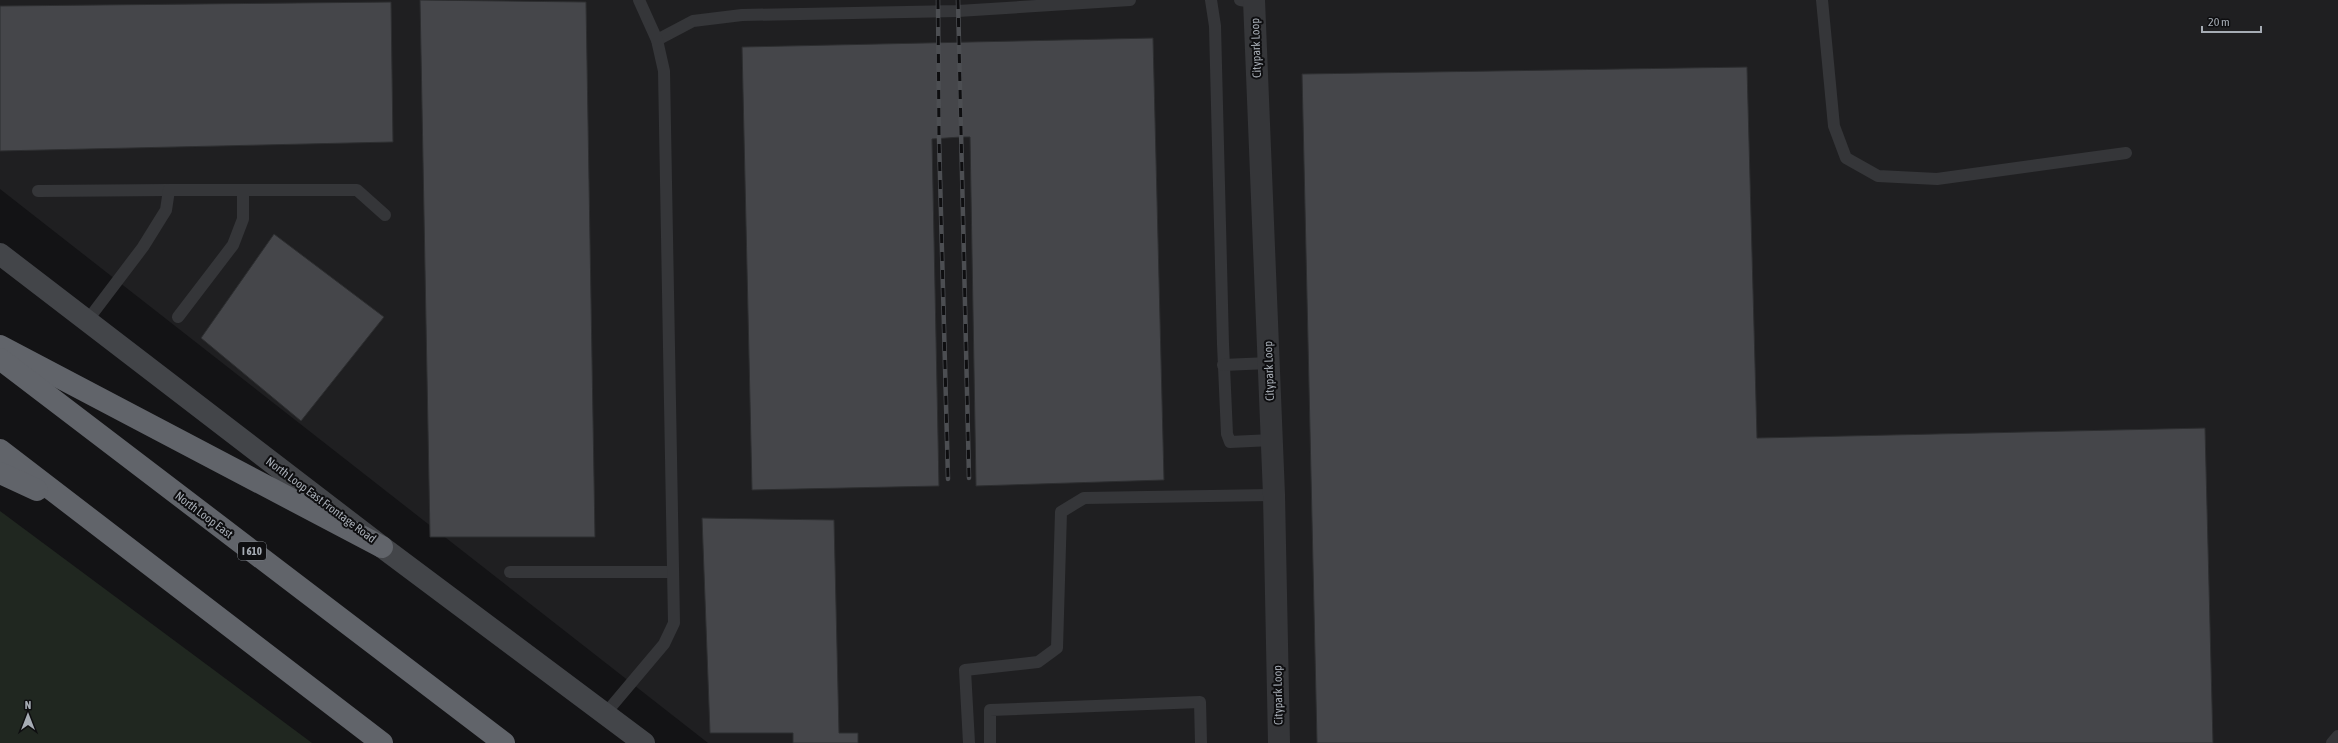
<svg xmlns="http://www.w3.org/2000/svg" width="2338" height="743" viewBox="0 0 2338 743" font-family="'Asap Condensed',sans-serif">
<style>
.built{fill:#1f1f21}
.green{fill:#202720}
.building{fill:#45464a;stroke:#2d2e30}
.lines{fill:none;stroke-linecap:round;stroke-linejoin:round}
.lane{stroke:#353639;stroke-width:12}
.street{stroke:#353639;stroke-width:22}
.secondary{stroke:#434549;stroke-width:22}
.highway{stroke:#61646a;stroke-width:22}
.rail-casing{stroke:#4c4e52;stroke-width:4.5}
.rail{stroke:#0e0e10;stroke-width:3;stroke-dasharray:9;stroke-linecap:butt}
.labels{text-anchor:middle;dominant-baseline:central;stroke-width:4;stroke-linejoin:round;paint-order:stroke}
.shield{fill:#0e0e10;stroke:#787d83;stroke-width:1}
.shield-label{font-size:11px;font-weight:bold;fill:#a6acb4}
.street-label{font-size:12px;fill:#a6acb4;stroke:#0e0e10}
</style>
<rect width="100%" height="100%" fill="#131315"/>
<polygon class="built" points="0,0 2338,0 2338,743 708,743 0,189"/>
<polygon class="green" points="0,511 312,743 0,743"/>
<g class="building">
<polygon points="420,0 586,2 595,537 430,537"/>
<polygon points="391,2 393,142 0,151 0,6"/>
<polygon points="1153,38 1164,480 976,486 970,137 961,137 932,139 939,486 752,490 742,47"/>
<polygon points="1747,67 1757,438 2205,428 2213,743 1317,743 1302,74"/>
<polygon points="274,234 384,317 301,421 201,338"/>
<polygon points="702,518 834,520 839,733 858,733 858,743 793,743 793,733 710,733"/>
</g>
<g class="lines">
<g class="lane">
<polyline points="1211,0 1215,26 1223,344 1227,434 1230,442 1272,440"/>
<polyline points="1240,0 1254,2"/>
<polyline points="1822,0 1834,126 1846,158 1878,176 1937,179 2126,153"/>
<polyline points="657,40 693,21 742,15 958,11 1130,0"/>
<polyline points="38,191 169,190"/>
<polyline points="178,317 233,245 243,219 243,190"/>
<polyline points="87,321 143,247 166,210 169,190 357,190 385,215"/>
<polyline points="1223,365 1269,363"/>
<polyline points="510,572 673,572"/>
<polyline points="605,714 664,644 674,623 664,71 657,40 639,0"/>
<polyline points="969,743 965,670 1038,662 1057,648 1061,512 1084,498 1274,495"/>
<polyline points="990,743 990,710 1200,702 1201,743"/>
<polyline points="2332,743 2338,736"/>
</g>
<polyline class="street" points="1254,0 1274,495 1279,743"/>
<polyline class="secondary" points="0,254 382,547 644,743"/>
<g class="highway">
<polyline points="0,346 382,547"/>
<polyline points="0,359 504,743"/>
<polyline points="0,450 382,743"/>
<polyline points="0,473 37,490"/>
</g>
<defs>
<g id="rail">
<polyline points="938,0 939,138 948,479"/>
<polyline points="958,0 969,478"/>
</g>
</defs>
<use href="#rail" class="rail-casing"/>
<use href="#rail" class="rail"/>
</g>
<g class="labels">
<rect class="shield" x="238" y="542" width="28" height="18" rx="3"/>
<g class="shield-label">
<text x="252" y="551">I 610</text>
</g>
<g class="street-label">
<text transform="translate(1256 48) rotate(-92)">Citypark Loop</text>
<text transform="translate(1269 371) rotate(-92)">Citypark Loop</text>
<text transform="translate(321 500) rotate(37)">North Loop East Frontage Road</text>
<text transform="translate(204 515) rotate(37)">North Loop East</text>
<text transform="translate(1278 695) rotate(-91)">Citypark Loop</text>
</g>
</g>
<g transform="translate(28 715)" stroke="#0e0e10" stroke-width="3" paint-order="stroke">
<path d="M0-3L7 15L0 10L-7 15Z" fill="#a6acb4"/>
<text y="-6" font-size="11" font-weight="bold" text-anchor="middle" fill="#a6acb4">N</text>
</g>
<path d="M2202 26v6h59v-6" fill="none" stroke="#a6acb4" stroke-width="2"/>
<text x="2208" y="26" font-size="12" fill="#a6acb4" stroke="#0e0e10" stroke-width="3" paint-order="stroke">20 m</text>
</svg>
